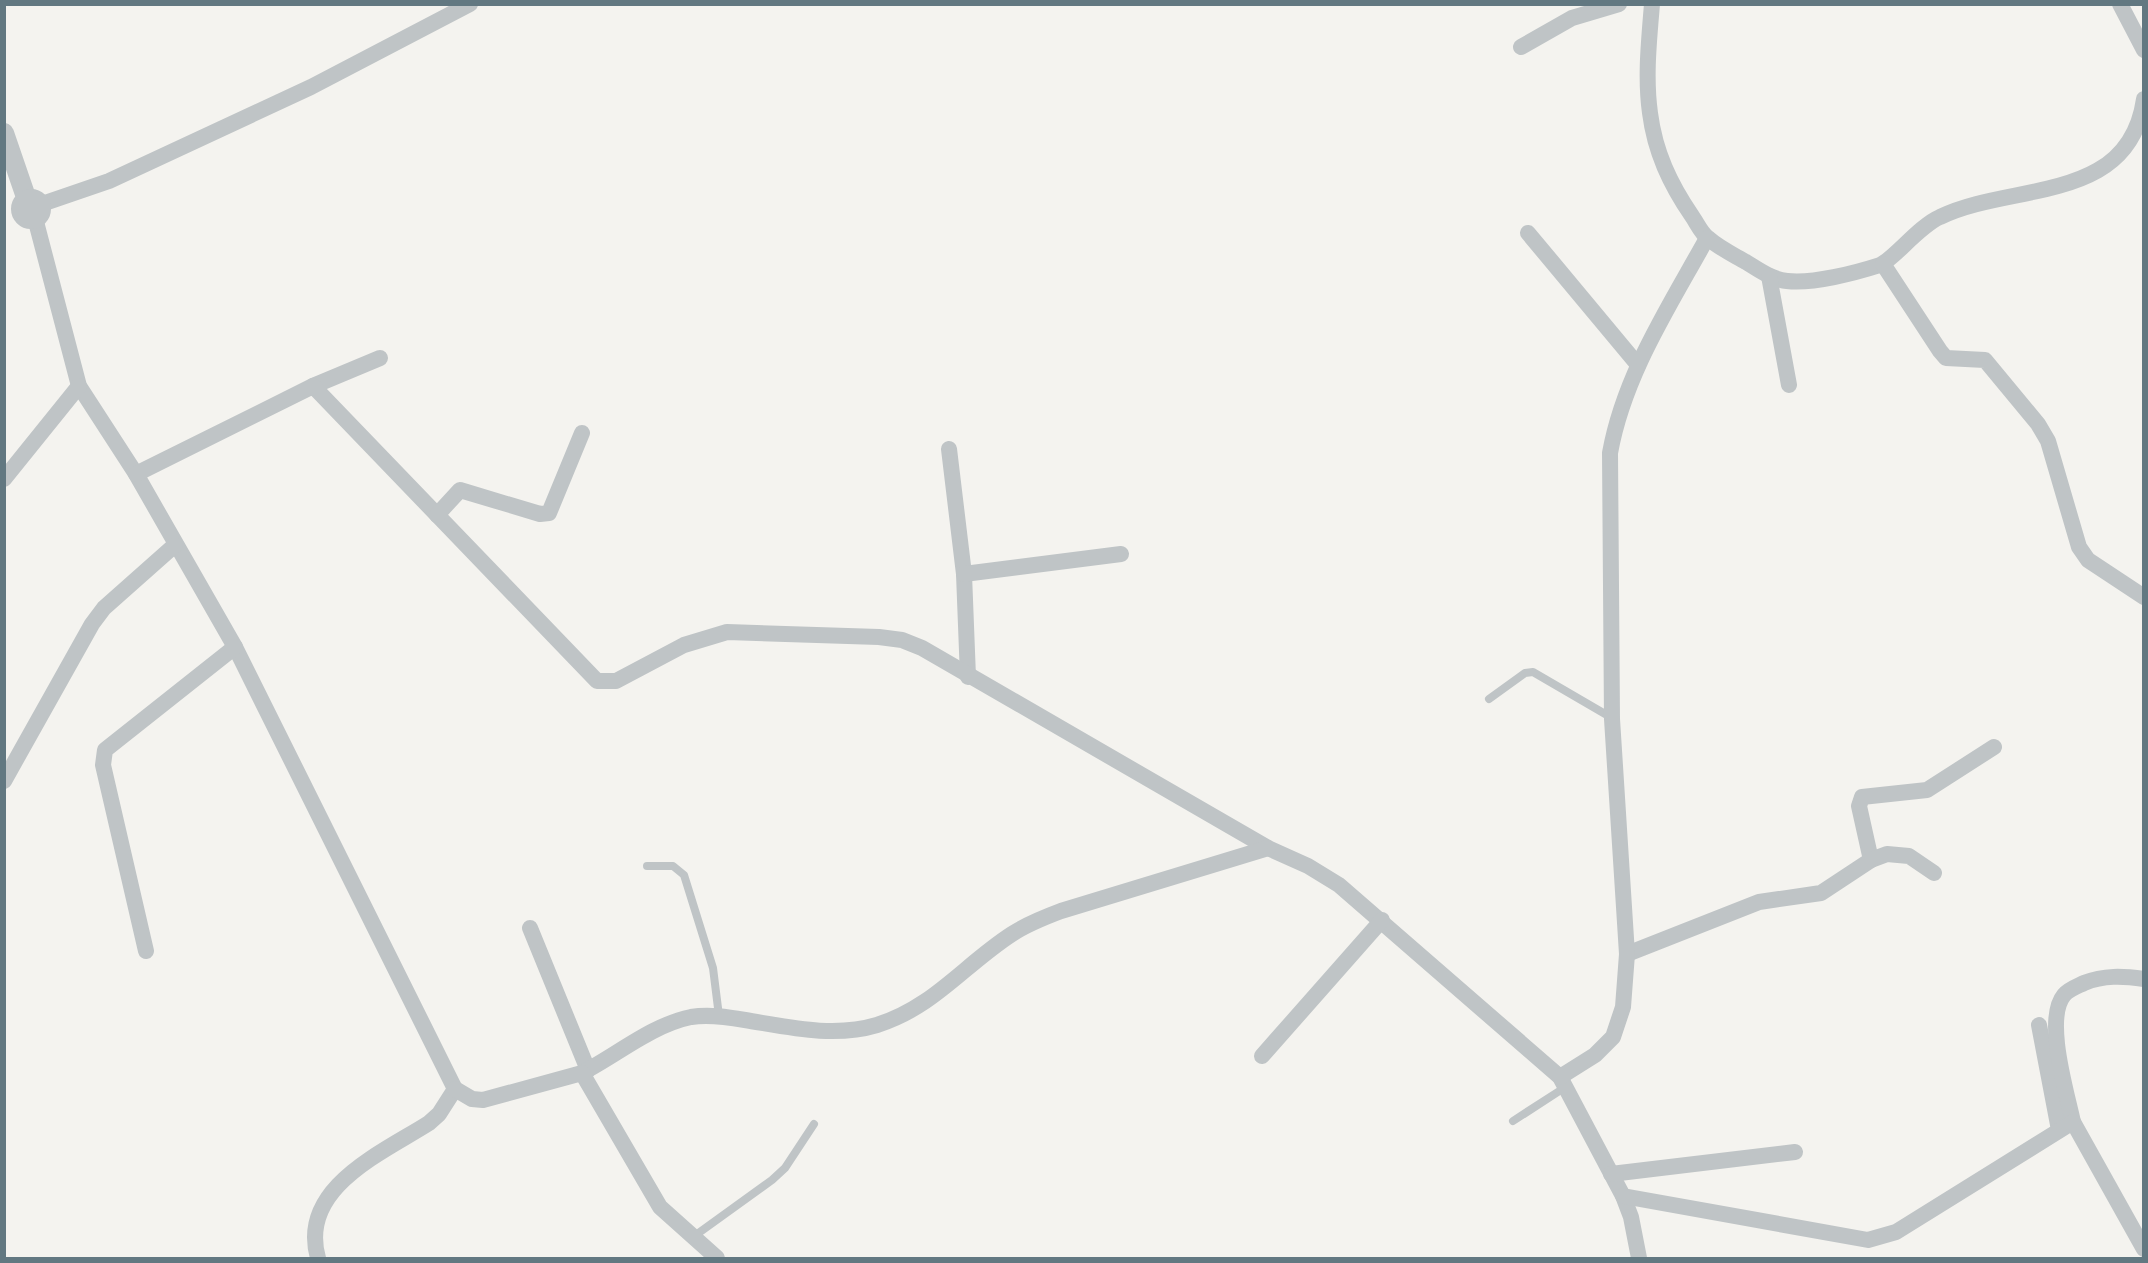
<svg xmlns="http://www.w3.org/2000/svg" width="2148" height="1263" viewBox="0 0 2148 1263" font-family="'DejaVu Sans',sans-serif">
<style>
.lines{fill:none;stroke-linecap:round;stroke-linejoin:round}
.service{stroke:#bfc4c6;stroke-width:8}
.minor{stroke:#bfc4c6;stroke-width:16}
.tertiary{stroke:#bfc4c6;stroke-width:20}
</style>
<rect width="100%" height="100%" fill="#f4f3ef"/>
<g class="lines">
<g class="service">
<polyline points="1489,699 1525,673 1533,672 1612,718"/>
<polyline points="647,866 673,866 684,875 713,968 719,1016"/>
<polyline points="1513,1121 1564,1088"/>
<polyline points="693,1237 772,1180 785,1168 814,1124"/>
</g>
<g class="minor">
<path d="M 1652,4 C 1649,41 1645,77 1650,113 C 1655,152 1670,184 1692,216 C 1697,223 1701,233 1708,238 C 1719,248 1734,255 1746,262 C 1759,270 1771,279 1787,281 C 1813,284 1855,273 1880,265 C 1894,259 1919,226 1940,217 C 2011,182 2129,205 2144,99"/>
<polyline points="2120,4 2144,50"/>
<polyline points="1521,47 1572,18 1619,4"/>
<polyline points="39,205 109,181 311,87 470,4"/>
<path d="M 35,218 L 79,386 L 136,474 L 235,647 L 455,1089 L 439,1114 L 429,1123 C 382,1153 298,1188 318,1258"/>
<polyline points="1528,233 1638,365"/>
<polyline points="1883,264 1940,351 1946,358 1985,360 2038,424 2048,441 2079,547 2088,560 2144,597"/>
<polyline points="1769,276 1789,385"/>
<polyline points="313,386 380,358"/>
<polyline points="949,449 964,574 968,677"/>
<polyline points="136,474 313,386 597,681 616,681 684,645 727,632 879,637 902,640 922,648 1268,848 1308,866 1339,885 1560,1077 1623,1196 1631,1217 1639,1258"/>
<polyline points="4,479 79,386"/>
<polyline points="437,515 460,490 540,514 549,513 582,433"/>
<polyline points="964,574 1121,554"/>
<polyline points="4,781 92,624 104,608 175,545"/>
<polyline points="1871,860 1859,806 1862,797 1927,790 1994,747"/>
<polyline points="530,928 588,1070"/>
<polyline points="146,951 103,765 105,750 235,647"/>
<polyline points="1627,954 1759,902 1821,893 1871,860 1887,854 1909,856 1934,873"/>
<polyline points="2039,1025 2059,1130"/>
<polyline points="1262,1056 1382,920"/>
<path d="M 582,1073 C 617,1055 652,1025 691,1017 C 709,1014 728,1017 745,1020 C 788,1027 834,1038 877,1025 C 934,1007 964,965 1012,934 C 1027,924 1045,917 1061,911 L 1268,848"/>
<path d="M 1560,1077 L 1595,1055 L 1613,1037 L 1623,1007 L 1627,954 L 1612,719 L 1610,453 C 1624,375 1669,307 1707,238"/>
<polyline points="455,1089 472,1099 483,1100 582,1073 660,1207 717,1258"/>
<path d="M 2073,1122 C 2067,1093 2044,1019 2064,995 C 2069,989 2078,986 2084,983 C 2104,975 2123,976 2144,979"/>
<polyline points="1611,1174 1795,1152"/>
<polyline points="1623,1196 1868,1240 1896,1232 2073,1122 2144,1249"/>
</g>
<g class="tertiary">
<polyline points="4,133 27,200"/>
<circle cx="31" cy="209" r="10"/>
</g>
</g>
<rect width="2148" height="1263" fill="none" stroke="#627881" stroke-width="12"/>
</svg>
